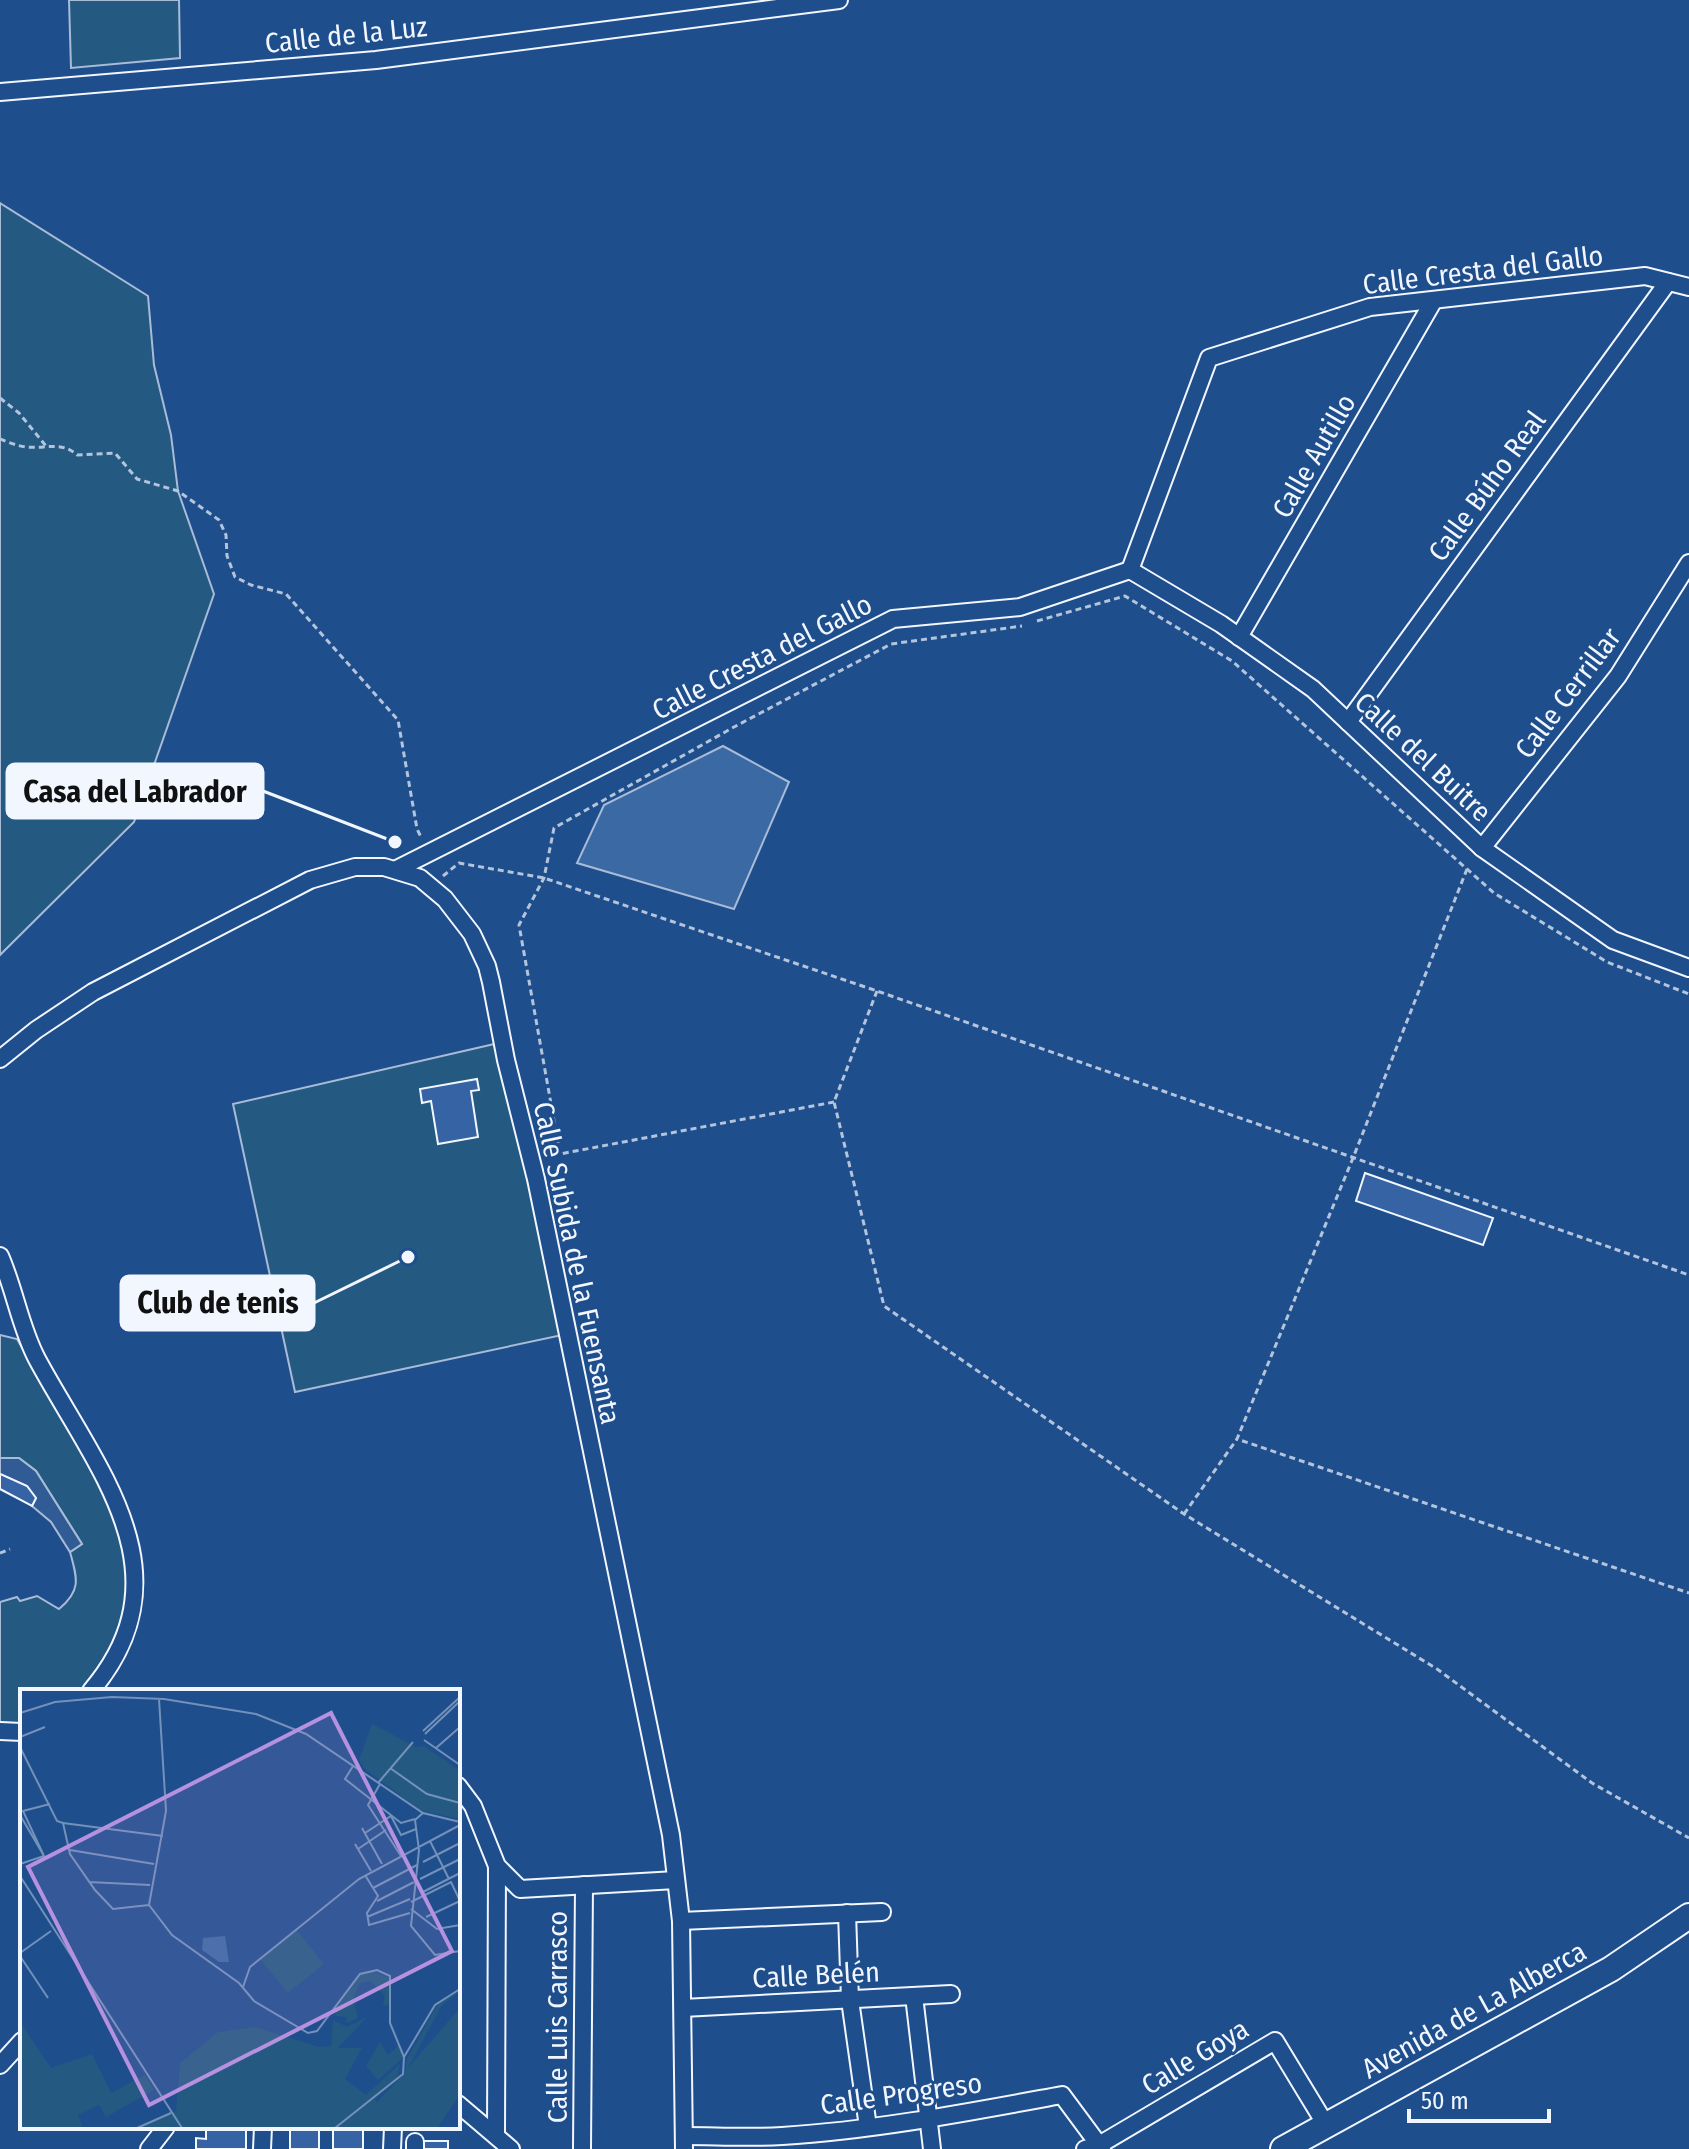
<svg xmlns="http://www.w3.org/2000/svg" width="1689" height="2149" viewBox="0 0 1689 2149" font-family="'Fira Sans Condensed',sans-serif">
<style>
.green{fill:#245a82;stroke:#a8bbd7;stroke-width:2}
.parking{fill:#305b95;stroke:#a8bbd7;stroke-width:2}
.water{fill:#3b69a3;stroke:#a8bbd7;stroke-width:2}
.building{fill:#3563a3;stroke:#f2f6ff;stroke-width:2}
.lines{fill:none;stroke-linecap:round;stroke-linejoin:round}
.street-casing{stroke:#f2f6ff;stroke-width:20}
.secondary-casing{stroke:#f2f6ff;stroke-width:28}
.path{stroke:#b3c4dc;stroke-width:3;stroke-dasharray:6 4;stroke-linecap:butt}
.street{stroke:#1f4e8c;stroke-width:16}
.secondary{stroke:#1f4e8c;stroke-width:24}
.labels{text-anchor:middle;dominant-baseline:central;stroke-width:6;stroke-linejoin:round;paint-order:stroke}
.street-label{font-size:28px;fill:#f2f6ff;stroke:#1f4e8c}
.inset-road{fill:none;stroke:#7391ba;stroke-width:2}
.view{fill:#b691df;fill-opacity:0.15;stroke:#b691df;stroke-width:4}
.inset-edge{fill:none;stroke:#f2f6ff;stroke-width:4}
.leader{fill:none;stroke:#f2f6ff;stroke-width:3}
.callout-dot{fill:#f2f6ff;stroke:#1f4e8c;stroke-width:3}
.callout{fill:#f2f6ff;stroke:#f2f6ff;stroke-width:3}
.callout-label{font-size:30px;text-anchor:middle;font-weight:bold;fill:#111}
</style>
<rect width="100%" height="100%" fill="#1f4e8c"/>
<g class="green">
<polygon points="69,0 179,0 180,58 71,68"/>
<polygon points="0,203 148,296 154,365 171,435 178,491 214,594 134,822 0,955"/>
<polygon points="503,1042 567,1334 295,1392 233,1104"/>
<path d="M 0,1335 L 17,1339 C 65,1425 166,1536 115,1640 C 107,1658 92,1675 80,1691 L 22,1691 L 22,1725 L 0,1722 L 0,1602 L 17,1597 L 20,1601 L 37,1596 L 59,1609 C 82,1590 77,1578 70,1552 L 82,1544 L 36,1471 L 19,1458 L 0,1458 Z"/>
</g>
<polygon class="parking" points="0,1458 19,1458 36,1471 82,1544 70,1552 51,1522 32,1506 36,1498 27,1486 0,1474"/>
<polygon class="water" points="723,746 789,782 734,909 577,863 604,805"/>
<g class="building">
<polygon points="477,1079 479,1090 471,1091 478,1137 438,1144 431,1101 422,1103 420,1089"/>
<polygon points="1365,1173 1493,1218 1483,1245 1356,1201"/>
<polygon points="0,1474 27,1486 36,1498 32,1506 0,1489"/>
<polygon points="206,2127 246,2127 246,2149 196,2149 196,2138 206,2139"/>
<rect x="290" y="2127" width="29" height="22"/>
<rect x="333" y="2127" width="30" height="22"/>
<rect x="422" y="2141" width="26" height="8"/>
</g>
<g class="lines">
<defs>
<g id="street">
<polyline points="0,92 376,60 839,0"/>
<polyline points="1130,570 1209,358 1370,307 1645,276 1689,287"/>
<polyline points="1130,570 1221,624 1313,689 1482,848 1613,940 1689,968"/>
<polyline points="1239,637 1434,300"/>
<polyline points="1348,722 1668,282"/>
<polyline points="1482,848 1618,676 1689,563"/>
<polyline points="397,869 893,619 1020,607 1130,570"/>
<polyline points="0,1059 36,1030 93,992 310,880 355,867 384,867 420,878 445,899 472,934 487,966 491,982 506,1060 536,1179 671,1835 681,1921 684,2149"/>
<path d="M 0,1256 C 15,1290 20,1327 37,1359 C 95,1467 191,1573 91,1691"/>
<polyline points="0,1731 22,1732"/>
<polyline points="458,1786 473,1806 497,1866 520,1889 676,1880"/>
<polyline points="847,1913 850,2000 868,2127"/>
<polyline points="681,1921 882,1912"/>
<polyline points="914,1996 932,2149"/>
<polyline points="683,2008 951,1994"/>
<polyline points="0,2065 22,2041"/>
<polyline points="458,2104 511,2149"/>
<polyline points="496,2135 497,1866"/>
<path d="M 684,2136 C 716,2136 750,2138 782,2136 C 876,2130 969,2112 1062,2095 L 1102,2149"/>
<polyline points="149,2149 166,2127"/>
<polyline points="262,2149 263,2127"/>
<polyline points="392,2149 393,2127"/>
<polyline points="415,2149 415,2142"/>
<polyline points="582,2149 584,1885"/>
<polyline points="1085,2149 1099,2145 1275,2041 1326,2125"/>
</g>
<polyline id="secondary" points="1283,2149 1611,1969 1689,1916"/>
</defs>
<use href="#street" class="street-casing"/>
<use href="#secondary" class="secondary-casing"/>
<g class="path">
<polyline points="0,398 19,413 46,446"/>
<path d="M 0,439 C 8,442 17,446 26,447 C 45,449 62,441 77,455 L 115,453 L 137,479 L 178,491 L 219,520 L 226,535 L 227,556 L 235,577 L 251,585 L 286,594 L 398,720 L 417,829 L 421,837"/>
<polyline points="1037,621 1125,596 1232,661 1494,893 1607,962 1689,994"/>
<polyline points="1467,869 1353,1158 1237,1439 1689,1593"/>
<polyline points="443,876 459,863 544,878 877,991 1689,1275"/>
<polyline points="877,991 834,1102 884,1306 1184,1514 1437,1669 1592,1783 1689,1838"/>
<polyline points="834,1102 560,1154 519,925 544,878 554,828 734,727 891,644 1022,626"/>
<polyline points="1184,1514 1237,1439"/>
<polyline points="0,1553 10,1549"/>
</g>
<use href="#street" class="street"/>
<use href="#secondary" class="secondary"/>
</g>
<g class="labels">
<g class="street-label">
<text transform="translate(346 35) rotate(-6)">Calle de la Luz</text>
<text transform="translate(1483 270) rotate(-7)">Calle Cresta del Gallo</text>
<text transform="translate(1314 456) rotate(-60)">Calle Autillo</text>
<text transform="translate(1487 486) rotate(-54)">Calle Búho Real</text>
<text transform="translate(762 657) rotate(-27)">Calle Cresta del Gallo</text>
<text transform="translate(1568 693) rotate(-53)">Calle Cerrillar</text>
<text transform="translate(1423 757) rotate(43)">Calle del Buitre</text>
<text transform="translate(577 1263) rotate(78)">Calle Subida de la Fuensanta</text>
<text transform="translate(816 1975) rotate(-3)">Calle Belén</text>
<text transform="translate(1474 2010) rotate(-29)">Avenida de La Alberca</text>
<text transform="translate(557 2017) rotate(-90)">Calle Luis Carrasco</text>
<text transform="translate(1195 2057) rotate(-31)">Calle Goya</text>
<text transform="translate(901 2094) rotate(-8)">Calle Progreso</text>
</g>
</g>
<g transform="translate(20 1689)">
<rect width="440" height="440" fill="#1f4e8c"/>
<path d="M 352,35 L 396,58 L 404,57 L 440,82 L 440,130 L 400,121 L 344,79 L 339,71 ZM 276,240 L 304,275 L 268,304 L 240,270 ZM 352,282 L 371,290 L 370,316 L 363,317 L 365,307 L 351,292 L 340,294 L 333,309 L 338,329 L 326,334 L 327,328 L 315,327 L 317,317 L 340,286 ZM 440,302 L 422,316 L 388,379 L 440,319 L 440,406 L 417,439 L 119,439 L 156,422 L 160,374 L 198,343 L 235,338 L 299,358 L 311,357 L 313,331 L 327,338 L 347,328 L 318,359 L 342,359 L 325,390 L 346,406 L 380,375 L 377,388 L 354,410 L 357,413 L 385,384 L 387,370 L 419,313 ZM 0,333 L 31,379 L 72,365 L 91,404 L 125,386 L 134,401 L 86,428 L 79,416 L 58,426 L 63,439 L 0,439 ZM 360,353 L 368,366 L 379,356 L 384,368 L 358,391 L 346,377 Z" fill="#245a82"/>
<path d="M 205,247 L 209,273 L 199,273 L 182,261 L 183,249 Z" fill="#3b69a3"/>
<path class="inset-road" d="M 0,24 L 35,13 L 92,8 L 144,10 L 236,25 L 286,45 L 403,124 L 440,133M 403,42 L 440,8M 405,45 L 440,12M 0,48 L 25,38M 404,51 L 440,76M 0,58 L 37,132 L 43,134 L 50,165 L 75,201 L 93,220 L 129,216M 416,59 L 440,38M 333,77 L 325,90 L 381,134 L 395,130M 370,79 L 407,105 L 440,114M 358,94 L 393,53M 360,95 L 348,116 L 381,167M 403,124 L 395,131 L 399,161 L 391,237 L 415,266 L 440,262M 0,126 L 24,167 L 0,175M 43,134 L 143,147M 342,139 L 362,175M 345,144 L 371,127 L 381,146 L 396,140M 410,152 L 429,190M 335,155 L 351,182M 338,160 L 366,141M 50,161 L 134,175M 24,167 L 3,122 L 30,115M 403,173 L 440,154M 345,186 L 358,207 L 347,224 L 349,236 L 390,224M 0,187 L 162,439M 400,190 L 440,170M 69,193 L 130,196M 353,199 L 397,176M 401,204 L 440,184M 357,212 L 394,193M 391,213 L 431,193 L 440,212M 129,216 L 152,246 L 219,294 L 234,312 L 288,344 L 297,342 L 340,285 L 357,281 L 370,287 L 370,334 L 384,368 L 383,385 L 315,439M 129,216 L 146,122 L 139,10M 391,220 L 417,240 L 440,236M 347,228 L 390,210M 406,228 L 440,212M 0,264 L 31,242M 0,267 L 28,309M 223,298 L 230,278 L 339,190 L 440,136M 384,368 L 415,316 L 440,300M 117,439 L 151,424"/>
<path class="view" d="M 311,24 L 432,262 L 129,416 L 8,178 Z"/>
<rect width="440" height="440" class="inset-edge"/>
</g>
<path class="leader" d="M395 842L263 791M408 1257L314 1303"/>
<g class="callout-dot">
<circle cx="395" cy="842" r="8"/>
<circle cx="408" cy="1257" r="8"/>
</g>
<g class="callout">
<rect x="7" y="764" width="256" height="54" rx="8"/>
<rect x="121" y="1276" width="193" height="54" rx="8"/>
</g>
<g class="callout-label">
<text x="135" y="802">Casa del Labrador</text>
<text x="218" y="1313">Club de tenis</text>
</g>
<path d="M1409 2109v12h140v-12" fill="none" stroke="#f2f6ff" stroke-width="4"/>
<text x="1421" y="2109" font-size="24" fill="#f2f6ff" stroke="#1f4e8c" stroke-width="6" paint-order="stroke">50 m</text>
</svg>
